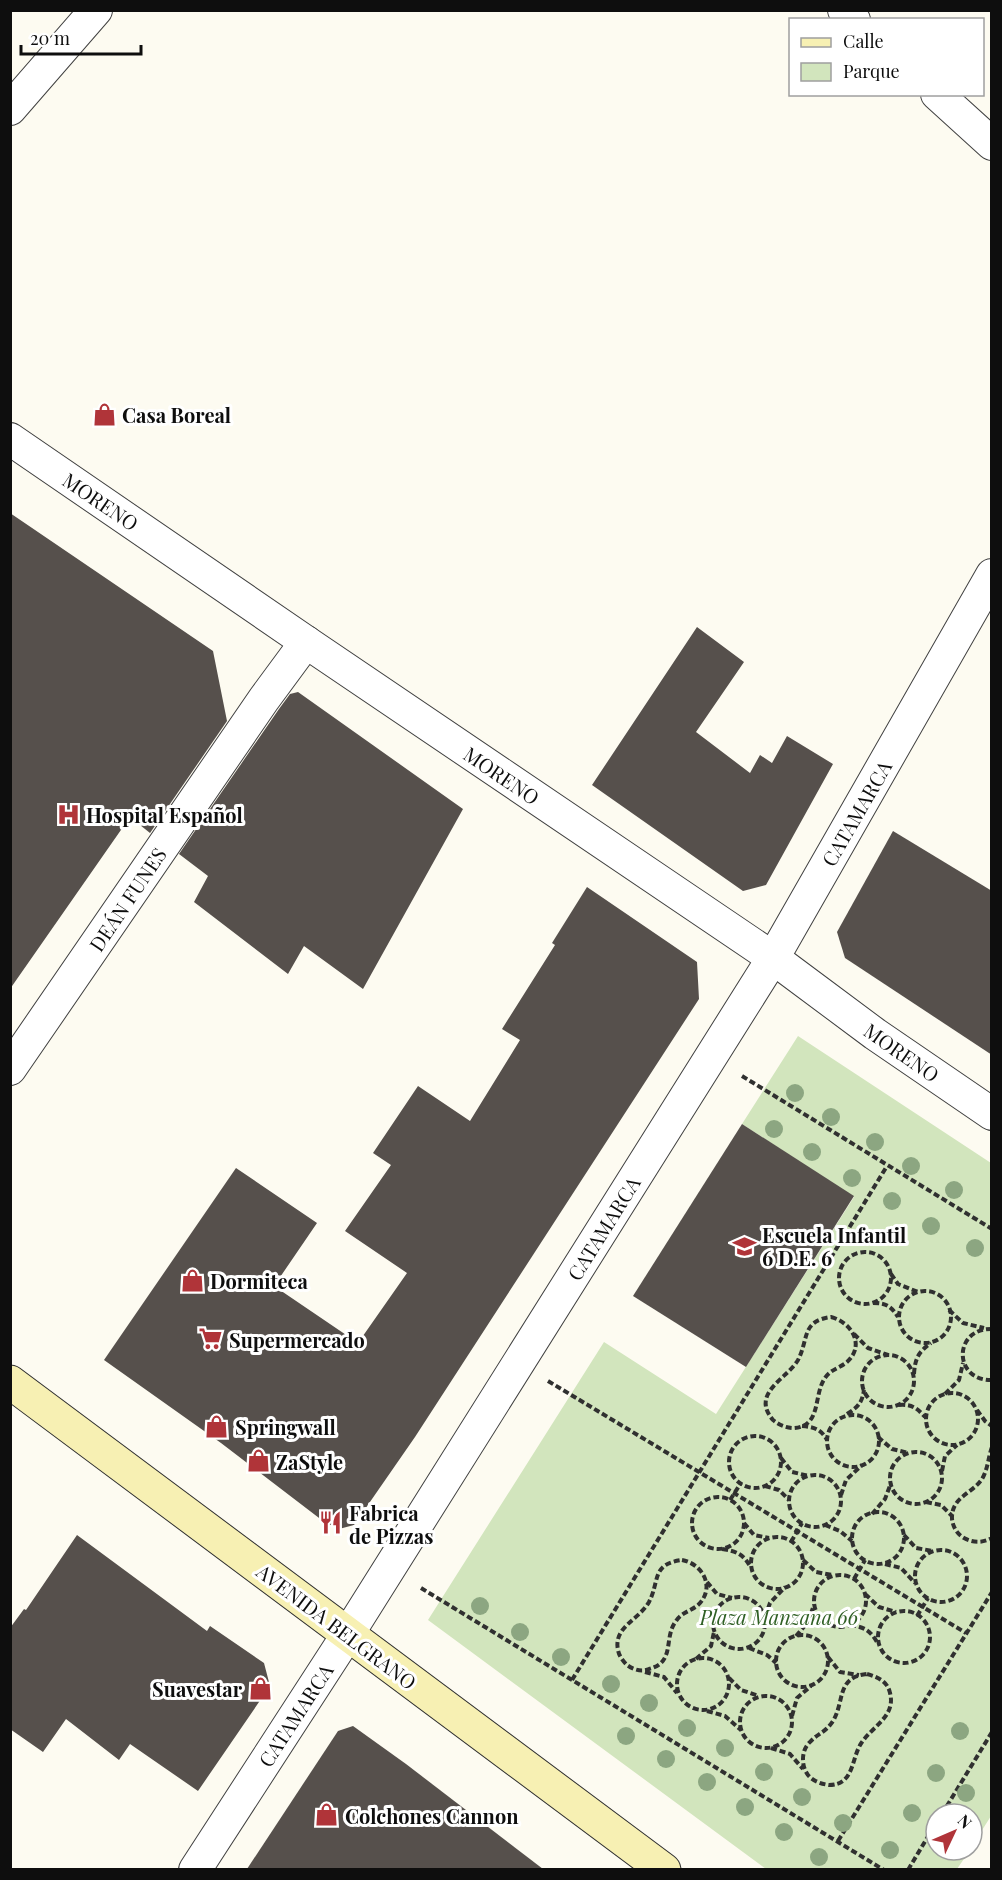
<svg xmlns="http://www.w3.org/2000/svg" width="1002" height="1880" viewBox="0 0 1002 1880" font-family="'Playfair Display',serif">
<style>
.green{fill:#d2e5bd}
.building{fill:#56504c}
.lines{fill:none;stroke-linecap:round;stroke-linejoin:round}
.street-casing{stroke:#414141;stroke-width:34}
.secondary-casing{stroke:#303030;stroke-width:35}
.path{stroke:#303030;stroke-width:4;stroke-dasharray:6 3;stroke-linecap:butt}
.street{stroke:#fff;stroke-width:32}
.secondary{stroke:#f7f0b3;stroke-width:33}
.tree{fill:#8ca681}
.labels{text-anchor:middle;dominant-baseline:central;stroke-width:6;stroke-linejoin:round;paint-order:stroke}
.poi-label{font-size:20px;font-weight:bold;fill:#0e0e0e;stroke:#fff;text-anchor:start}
.street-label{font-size:20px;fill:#0e0e0e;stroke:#fff}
.park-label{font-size:20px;font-style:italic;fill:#306025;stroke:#fff}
</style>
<rect width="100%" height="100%" fill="#fdfbf1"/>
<polygon class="green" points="798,1036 991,1163 991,1816 972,1846 972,1814 936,1814 936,1850 970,1850 957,1869 766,1869 428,1620 604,1342 716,1414 854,1197 742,1124"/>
<g class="building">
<polygon points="10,513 213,651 227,721 150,833 130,817 10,989"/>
<polygon points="697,627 744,662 696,732 750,773 760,755 772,763 787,736 833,764 766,885 743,891 592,785"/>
<polygon points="298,692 463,809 363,989 304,946 288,974 194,902 208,876 179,854 279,709 290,694"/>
<polygon points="893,831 992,891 992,1055 845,958 837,932"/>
<polygon points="587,887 697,962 699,999 415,1437 354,1525 339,1529 323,1521 221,1443 104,1360 236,1168 317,1223 274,1286 358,1343 407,1273 345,1231 391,1165 373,1153 418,1086 470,1121 520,1040 502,1029 555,945 552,943"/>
<polygon points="742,1124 854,1196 746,1367 633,1296"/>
<polygon points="77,1535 207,1631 210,1626 264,1663 270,1686 198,1791 130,1744 119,1760 66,1719 43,1752 10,1729 10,1628 24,1609 26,1610"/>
<polygon points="353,1726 406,1764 543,1869 247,1869 338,1731"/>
</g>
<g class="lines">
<defs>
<g id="street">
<polyline points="844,10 854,20"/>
<polyline points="937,94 992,144"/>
<polyline points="10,109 96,10"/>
<polyline points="10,439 306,642 773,958 875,1034 992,1114"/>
<polyline points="10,1069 264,699 306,642"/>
<polyline points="195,1870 348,1634 773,958 992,575"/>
</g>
<polyline id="secondary" points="10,1382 664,1870"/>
</defs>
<use href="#street" class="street-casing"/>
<use href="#secondary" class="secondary-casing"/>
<g class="path">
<polyline points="742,1076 992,1229"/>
<circle cx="865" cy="1278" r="26"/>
<polyline points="891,1274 898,1284 918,1292"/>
<circle cx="925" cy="1317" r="26"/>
<path d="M 873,1303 C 886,1303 891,1306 898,1317"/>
<polyline points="949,1310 963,1323 984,1328"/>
<path d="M 831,1317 C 851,1322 866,1345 847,1362 C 840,1368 831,1369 825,1378 C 813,1395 822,1426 794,1428 C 786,1428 779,1425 773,1420 C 750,1393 787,1379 798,1360 C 809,1339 801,1321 831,1317 Z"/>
<path d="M 992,1329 C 953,1328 953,1381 992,1380"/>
<polyline points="854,1334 868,1348 888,1355"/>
<circle cx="888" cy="1381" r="26"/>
<path d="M 914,1374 C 915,1359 918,1352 931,1343"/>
<polyline points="548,1381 966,1633"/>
<circle cx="952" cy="1419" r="26"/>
<polyline points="945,1394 959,1380 963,1363"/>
<path d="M 899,1405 C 912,1404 917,1408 925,1417"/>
<polyline points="977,1410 985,1421 992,1426"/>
<path d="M 847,1414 C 858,1407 862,1403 864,1390"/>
<circle cx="853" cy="1441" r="26"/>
<path d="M 802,1426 C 814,1427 821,1429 827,1440"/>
<circle cx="755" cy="1462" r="26"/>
<polyline points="878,1437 892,1449 909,1453"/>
<path d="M 992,1447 C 988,1458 988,1469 982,1479 C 972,1494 951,1497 952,1519 C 953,1527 957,1534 964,1538 C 973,1543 983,1543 992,1538"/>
<circle cx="916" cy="1478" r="26"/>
<polyline points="781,1458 792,1472 809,1476"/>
<polyline points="942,1471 945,1456 957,1445"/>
<circle cx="815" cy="1501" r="26"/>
<polyline points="765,1486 779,1490 789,1500"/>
<polyline points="841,1495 846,1480 862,1465"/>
<circle cx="718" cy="1523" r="26"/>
<polyline points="730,1500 741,1483"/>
<polyline points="926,1502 941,1505 952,1516"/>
<circle cx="878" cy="1538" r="26"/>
<polyline points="872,1514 885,1499 891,1483"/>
<polyline points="744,1523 754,1535 769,1538"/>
<polyline points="825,1525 840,1531 852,1541"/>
<polyline points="904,1535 916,1548 933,1551"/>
<circle cx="777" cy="1563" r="26"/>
<polyline points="791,1542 802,1523"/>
<path d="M 722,1549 C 736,1551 743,1554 750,1566"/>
<circle cx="941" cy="1576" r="26"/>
<path d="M 682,1560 C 703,1564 716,1588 698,1605 C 691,1611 682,1612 676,1621 C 663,1638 676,1662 649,1669 C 642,1672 634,1670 627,1665 C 623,1661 619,1656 618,1650 C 613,1627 639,1620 649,1602 C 660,1581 651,1564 682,1560 Z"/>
<polyline points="803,1560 816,1572 832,1575"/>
<polyline points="885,1564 901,1568 915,1583"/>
<circle cx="840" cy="1601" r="26"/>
<polyline points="854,1579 865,1560"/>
<polyline points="707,1582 717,1594 732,1598"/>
<polyline points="421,1588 884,1870"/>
<polyline points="865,1594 879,1607 896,1612"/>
<circle cx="739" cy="1623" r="26"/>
<circle cx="904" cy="1637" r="26"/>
<polyline points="917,1616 928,1598"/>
<polyline points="765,1617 770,1603 785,1587"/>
<path d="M 850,1625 C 864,1627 870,1630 877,1642"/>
<circle cx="802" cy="1661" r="26"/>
<polyline points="796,1636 808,1622 814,1605"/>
<polyline points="749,1648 767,1655 776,1663"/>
<polyline points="828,1657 840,1672 859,1675"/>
<circle cx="703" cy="1684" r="26"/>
<polyline points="696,1659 711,1646 714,1632"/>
<polyline points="645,1672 664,1677 677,1693"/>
<path d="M 867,1674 C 878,1677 888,1682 890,1693 C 896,1716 873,1726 862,1742 C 851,1757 855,1785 829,1785 C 821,1784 813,1781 808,1775 C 801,1766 801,1750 810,1742 C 818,1733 825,1733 833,1721 C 845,1701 836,1677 867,1674 Z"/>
<polyline points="729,1678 741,1690 759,1696"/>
<polyline points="572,1680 887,1166"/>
<circle cx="766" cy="1722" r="26"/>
<polyline points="707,1711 725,1716 741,1730"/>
<polyline points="792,1716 797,1698 811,1686"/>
<polyline points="771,1748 790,1754 803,1769"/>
<polyline points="942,1814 992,1732"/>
<polyline points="838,1841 992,1592"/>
<polyline points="908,1870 936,1823"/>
</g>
<use href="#street" class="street"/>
<use href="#secondary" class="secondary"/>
</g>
<g class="tree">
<circle cx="795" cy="1093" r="9"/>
<circle cx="831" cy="1117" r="9"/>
<circle cx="774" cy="1129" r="9"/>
<circle cx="875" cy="1142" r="9"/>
<circle cx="812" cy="1152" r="9"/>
<circle cx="911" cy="1166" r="9"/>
<circle cx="852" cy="1178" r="9"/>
<circle cx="954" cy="1190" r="9"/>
<circle cx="892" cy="1201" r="9"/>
<circle cx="931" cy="1226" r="9"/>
<circle cx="975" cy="1248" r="9"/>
<circle cx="480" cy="1606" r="9"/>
<circle cx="520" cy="1632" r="9"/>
<circle cx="561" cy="1657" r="9"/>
<circle cx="611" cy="1684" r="9"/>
<circle cx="649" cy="1703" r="9"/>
<circle cx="687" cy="1728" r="9"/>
<circle cx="960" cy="1731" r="9"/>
<circle cx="626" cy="1736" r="9"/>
<circle cx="725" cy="1748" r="9"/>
<circle cx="666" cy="1759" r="9"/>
<circle cx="764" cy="1772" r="9"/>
<circle cx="936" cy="1773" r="9"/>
<circle cx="707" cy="1782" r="9"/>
<circle cx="966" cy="1793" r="9"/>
<circle cx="802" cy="1797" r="9"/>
<circle cx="745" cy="1807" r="9"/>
<circle cx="912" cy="1813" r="9"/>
<circle cx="843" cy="1823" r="9"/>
<circle cx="784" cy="1832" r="9"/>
<circle cx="890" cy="1850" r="9"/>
<circle cx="819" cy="1857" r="9"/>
</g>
<defs>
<symbol id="shop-bare" viewBox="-9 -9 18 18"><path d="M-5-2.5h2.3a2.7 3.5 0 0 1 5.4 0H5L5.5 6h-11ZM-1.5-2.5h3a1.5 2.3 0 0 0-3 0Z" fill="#b03439" stroke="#fff" stroke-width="2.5" paint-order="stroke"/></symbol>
<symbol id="hospital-bare" viewBox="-9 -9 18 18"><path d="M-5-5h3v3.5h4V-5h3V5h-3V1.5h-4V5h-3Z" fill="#b03439" stroke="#fff" stroke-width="2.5" paint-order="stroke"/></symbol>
<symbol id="school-bare" viewBox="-9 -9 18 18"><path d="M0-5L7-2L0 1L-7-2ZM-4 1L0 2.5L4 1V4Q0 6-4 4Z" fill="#b03439" stroke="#fff" stroke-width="2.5" paint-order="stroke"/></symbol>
<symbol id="supermarket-bare" viewBox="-9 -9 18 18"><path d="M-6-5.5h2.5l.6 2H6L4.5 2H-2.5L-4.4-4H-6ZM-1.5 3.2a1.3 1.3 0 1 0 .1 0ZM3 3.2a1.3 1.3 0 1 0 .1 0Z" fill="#b03439" stroke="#fff" stroke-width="2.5" paint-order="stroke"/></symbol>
<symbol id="restaurant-bare" viewBox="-9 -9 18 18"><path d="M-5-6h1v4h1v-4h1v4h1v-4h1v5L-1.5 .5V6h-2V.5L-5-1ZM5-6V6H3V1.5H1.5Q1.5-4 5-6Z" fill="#b03439" stroke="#fff" stroke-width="2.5" paint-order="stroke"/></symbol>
</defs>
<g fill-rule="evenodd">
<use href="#shop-bare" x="88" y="398" width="33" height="33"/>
<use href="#hospital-bare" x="52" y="798" width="33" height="33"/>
<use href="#school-bare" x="728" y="1230" width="33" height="33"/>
<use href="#shop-bare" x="176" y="1264" width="33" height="33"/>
<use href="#supermarket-bare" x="194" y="1322" width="33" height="33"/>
<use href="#shop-bare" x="200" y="1410" width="33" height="33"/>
<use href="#shop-bare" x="242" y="1444" width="33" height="33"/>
<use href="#restaurant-bare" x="314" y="1506" width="33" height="33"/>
<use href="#shop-bare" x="244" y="1672" width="33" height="33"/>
<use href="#shop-bare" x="310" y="1798" width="33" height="33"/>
</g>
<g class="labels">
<g class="poi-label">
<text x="122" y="414">Casa Boreal</text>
<text x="86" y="814">Hospital Español</text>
<text x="762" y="1234">Escuela Infantil<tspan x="762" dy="23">6 D.E. 6</tspan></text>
<text x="210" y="1280">Dormiteca</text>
<text x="229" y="1339">Supermercado</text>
<text x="235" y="1426">Springwall</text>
<text x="276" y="1461">ZaStyle</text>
<text x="349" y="1512">Fabrica<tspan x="349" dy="23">de Pizzas</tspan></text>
<text x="242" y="1688" text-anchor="end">Suavestar</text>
<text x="345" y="1815">Colchones Cannon</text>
</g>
<g class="street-label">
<text transform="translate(101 501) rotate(34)">MORENO</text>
<text transform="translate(502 775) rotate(34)">MORENO</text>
<text transform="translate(856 813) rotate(-60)">CATAMARCA</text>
<text transform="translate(127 899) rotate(-56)">DEÁN FUNES</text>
<text transform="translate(902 1052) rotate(35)">MORENO</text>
<text transform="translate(603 1228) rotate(-58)">CATAMARCA</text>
<text transform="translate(337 1626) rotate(37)">AVENIDA BELGRANO</text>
<text transform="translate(295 1715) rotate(-57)">CATAMARCA</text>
</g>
<g class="park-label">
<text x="779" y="1616">Plaza Manzana 66</text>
</g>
</g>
<rect width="1002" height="1880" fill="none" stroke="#0e0e0e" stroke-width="24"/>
<rect x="789" y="18" width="195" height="78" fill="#ffffff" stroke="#9f9f9f" stroke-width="1.5"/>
<rect x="801" y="38" width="30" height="9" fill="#f7f0b3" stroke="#9f9f9f" stroke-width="1.5"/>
<text x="843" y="48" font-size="18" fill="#0e0e0e">Calle</text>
<rect x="801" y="63" width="30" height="18" fill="#d2e5bd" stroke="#9f9f9f" stroke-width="1.5"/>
<text x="843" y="78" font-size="18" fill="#0e0e0e">Parque</text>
<g transform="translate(954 1832) rotate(46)"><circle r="28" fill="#ffffff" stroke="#9f9f9f" stroke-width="1.5"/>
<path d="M0-4.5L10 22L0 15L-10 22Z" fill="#b03439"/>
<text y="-9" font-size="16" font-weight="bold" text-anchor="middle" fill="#0e0e0e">N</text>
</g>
<path d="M21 45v9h120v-9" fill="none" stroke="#0e0e0e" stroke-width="3"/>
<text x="30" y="45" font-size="18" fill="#0e0e0e" stroke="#ffffff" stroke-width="4.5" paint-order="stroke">20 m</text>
</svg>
